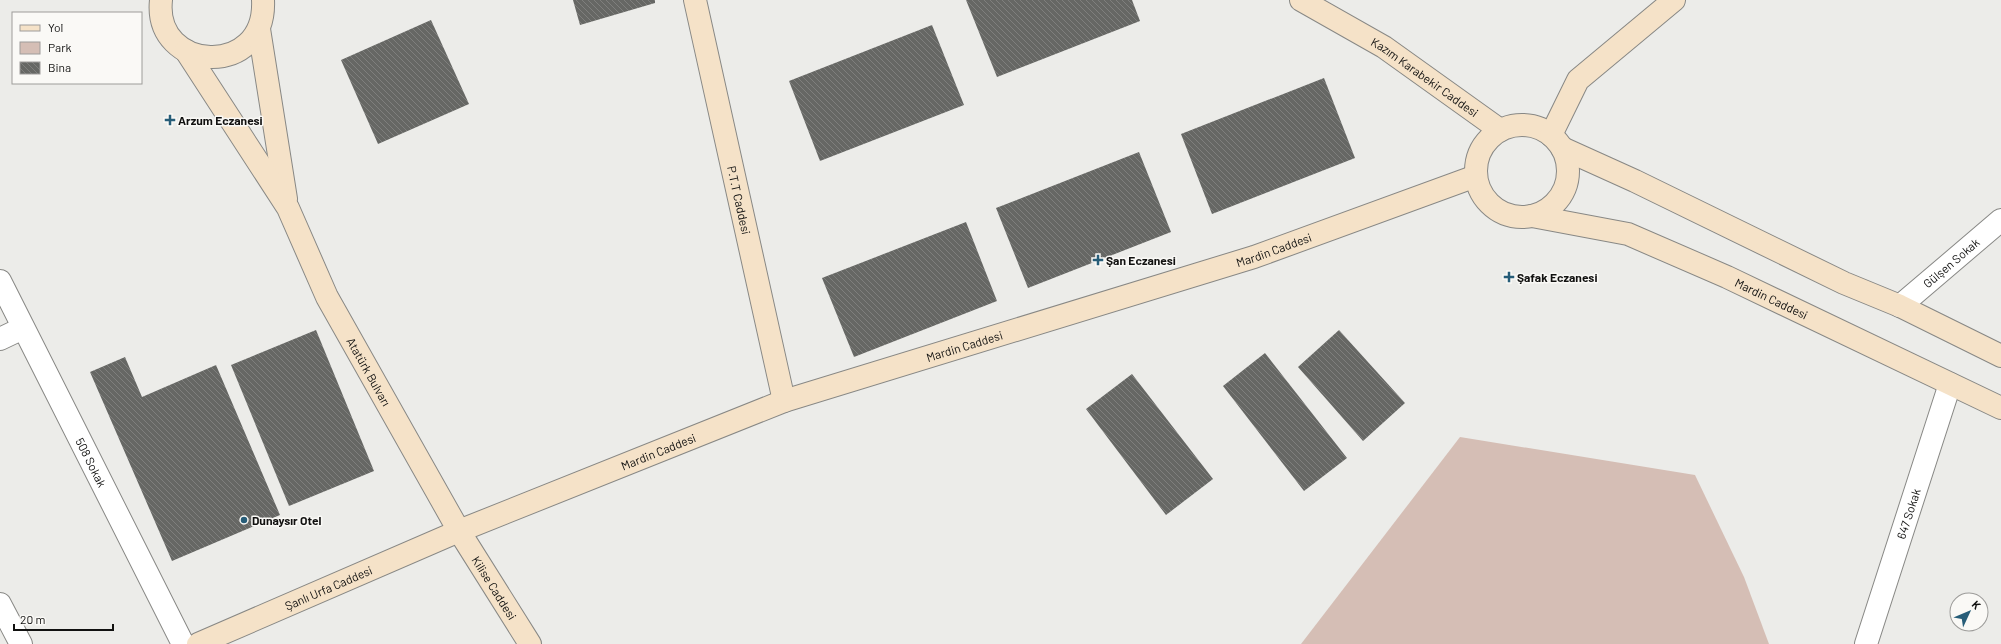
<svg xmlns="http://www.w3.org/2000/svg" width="2001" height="644" viewBox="0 0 2001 644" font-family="Barlow,sans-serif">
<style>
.green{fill:#d5beb5}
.building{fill:url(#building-back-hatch)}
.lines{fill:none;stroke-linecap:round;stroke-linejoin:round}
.street-casing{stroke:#888885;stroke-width:24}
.secondary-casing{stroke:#888885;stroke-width:24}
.street{stroke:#fff;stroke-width:22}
.secondary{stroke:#f5e2c8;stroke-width:22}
.poi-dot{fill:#275d78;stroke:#faf9f6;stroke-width:1.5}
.labels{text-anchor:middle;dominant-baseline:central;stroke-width:3;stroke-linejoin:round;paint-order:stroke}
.street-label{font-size:12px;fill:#111110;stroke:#faf9f6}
.poi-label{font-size:12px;font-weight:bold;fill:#111110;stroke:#faf9f6;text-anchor:start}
</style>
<defs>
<pattern id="building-back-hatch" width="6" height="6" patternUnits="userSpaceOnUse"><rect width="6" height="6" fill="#666764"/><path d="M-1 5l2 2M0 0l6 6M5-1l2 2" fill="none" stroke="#7f7f7d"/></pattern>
</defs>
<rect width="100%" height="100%" fill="#ecece9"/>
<polygon class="green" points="1460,437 1695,475 1744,577 1769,644 1301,644"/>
<g class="building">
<polygon points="573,0 655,0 655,3 580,25"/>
<polygon points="966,0 1132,0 1140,21 997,77"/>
<polygon points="431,20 469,104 378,144 341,60"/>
<polygon points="932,25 964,105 820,161 789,81"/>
<polygon points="1324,78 1355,158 1212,214 1181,134"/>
<polygon points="1139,152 1171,232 1028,288 996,208"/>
<polygon points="966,222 997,301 854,357 822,278"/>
<polygon points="316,330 374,471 289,506 231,365"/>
<polygon points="1339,330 1405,403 1363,441 1298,367"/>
<polygon points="1265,353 1347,458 1304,491 1223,386"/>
<polygon points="125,357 142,397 216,365 280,515 172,561 90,372"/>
<polygon points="1132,374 1213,479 1166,515 1086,409"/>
</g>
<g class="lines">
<defs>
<g id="street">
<path id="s1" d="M 0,281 L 183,644"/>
<path id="s2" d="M 1900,306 L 2001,220"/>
<polyline points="0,339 23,328"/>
<polyline points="0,604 21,644"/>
<path id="s3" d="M 1866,644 L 1950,384"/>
</g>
<g id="secondary">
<path d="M 161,0 C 153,73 267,79 263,0"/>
<path id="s4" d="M 695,0 L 784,401"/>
<path id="s5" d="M 1301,0 L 1384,47 L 1500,130"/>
<polyline points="259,29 286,199"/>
<path id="s6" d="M 186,51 L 288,208 L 327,297 L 459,531 L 530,644"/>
<circle cx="1522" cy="171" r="46"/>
<polyline points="1551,135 1578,80 1674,0"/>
<polyline points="1562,148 1635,181 1844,283 1900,306 2001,356"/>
<path id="s7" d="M 1532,216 L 1628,234 L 1727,277 L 2001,408"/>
<path id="s8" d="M 198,644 L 459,531 L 784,401 L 1254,257 L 1476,176"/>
</g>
</defs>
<use href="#street" class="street-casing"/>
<use href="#secondary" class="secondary-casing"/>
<use href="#street" class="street"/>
<use href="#secondary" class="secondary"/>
</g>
<g class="poi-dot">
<path d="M168 114h4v4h4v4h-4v4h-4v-4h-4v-4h4z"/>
<path d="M1096 254h4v4h4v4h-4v4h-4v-4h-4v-4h4z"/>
<path d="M1507 271h4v4h4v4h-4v4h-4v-4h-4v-4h4z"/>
<circle cx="244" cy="520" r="4"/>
</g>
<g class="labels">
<g class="street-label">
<text stroke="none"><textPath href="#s5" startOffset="146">Kazım Karabekir Caddesi</textPath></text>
<text stroke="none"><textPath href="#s4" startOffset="205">P.T.T Caddesi</textPath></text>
<text stroke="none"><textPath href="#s8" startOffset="1147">Mardin Caddesi</textPath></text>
<text stroke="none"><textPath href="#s2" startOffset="67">Gülşen Sokak</textPath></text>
<text stroke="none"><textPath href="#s7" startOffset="255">Mardin Caddesi</textPath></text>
<text stroke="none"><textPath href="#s8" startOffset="823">Mardin Caddesi</textPath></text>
<text stroke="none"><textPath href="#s6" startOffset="370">Atatürk Bulvarı</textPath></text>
<text stroke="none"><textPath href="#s8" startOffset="499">Mardin Caddesi</textPath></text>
<text stroke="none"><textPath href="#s1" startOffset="203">508 Sokak</textPath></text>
<text stroke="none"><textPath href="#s3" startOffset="137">647 Sokak</textPath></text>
<text stroke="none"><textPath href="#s8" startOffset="142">Şanlı Urfa Caddesi</textPath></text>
<text stroke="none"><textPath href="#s6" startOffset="620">Kilise Caddesi</textPath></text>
</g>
<g class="poi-label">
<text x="178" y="120">Arzum Eczanesi</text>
<text x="1106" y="260">Şan Eczanesi</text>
<text x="1517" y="277">Şafak Eczanesi</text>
<text x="252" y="520">Dunaysır Otel</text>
</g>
</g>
<rect x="12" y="12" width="130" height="72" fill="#faf9f6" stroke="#9d9c9a"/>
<rect x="20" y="25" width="20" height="6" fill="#f5e2c8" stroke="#9d9c9a"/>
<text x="48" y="32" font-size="12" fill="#111110">Yol</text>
<rect x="20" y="42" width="20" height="12" fill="#d5beb5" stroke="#9d9c9a"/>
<text x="48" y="52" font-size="12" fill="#111110">Park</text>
<rect x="20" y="62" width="20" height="12" fill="url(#building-back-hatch)" stroke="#9d9c9a"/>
<text x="48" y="72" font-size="12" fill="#111110">Bina</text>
<g transform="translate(1969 612) rotate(46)"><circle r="19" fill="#faf9f6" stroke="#9d9c9a"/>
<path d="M0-3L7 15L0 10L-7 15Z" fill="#275d78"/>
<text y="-6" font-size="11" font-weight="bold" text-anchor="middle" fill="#111110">K</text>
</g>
<path d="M14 624v6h99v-6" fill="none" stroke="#111110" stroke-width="2"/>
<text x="20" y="624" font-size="12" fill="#111110" stroke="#faf9f6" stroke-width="3" paint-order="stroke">20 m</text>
</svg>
